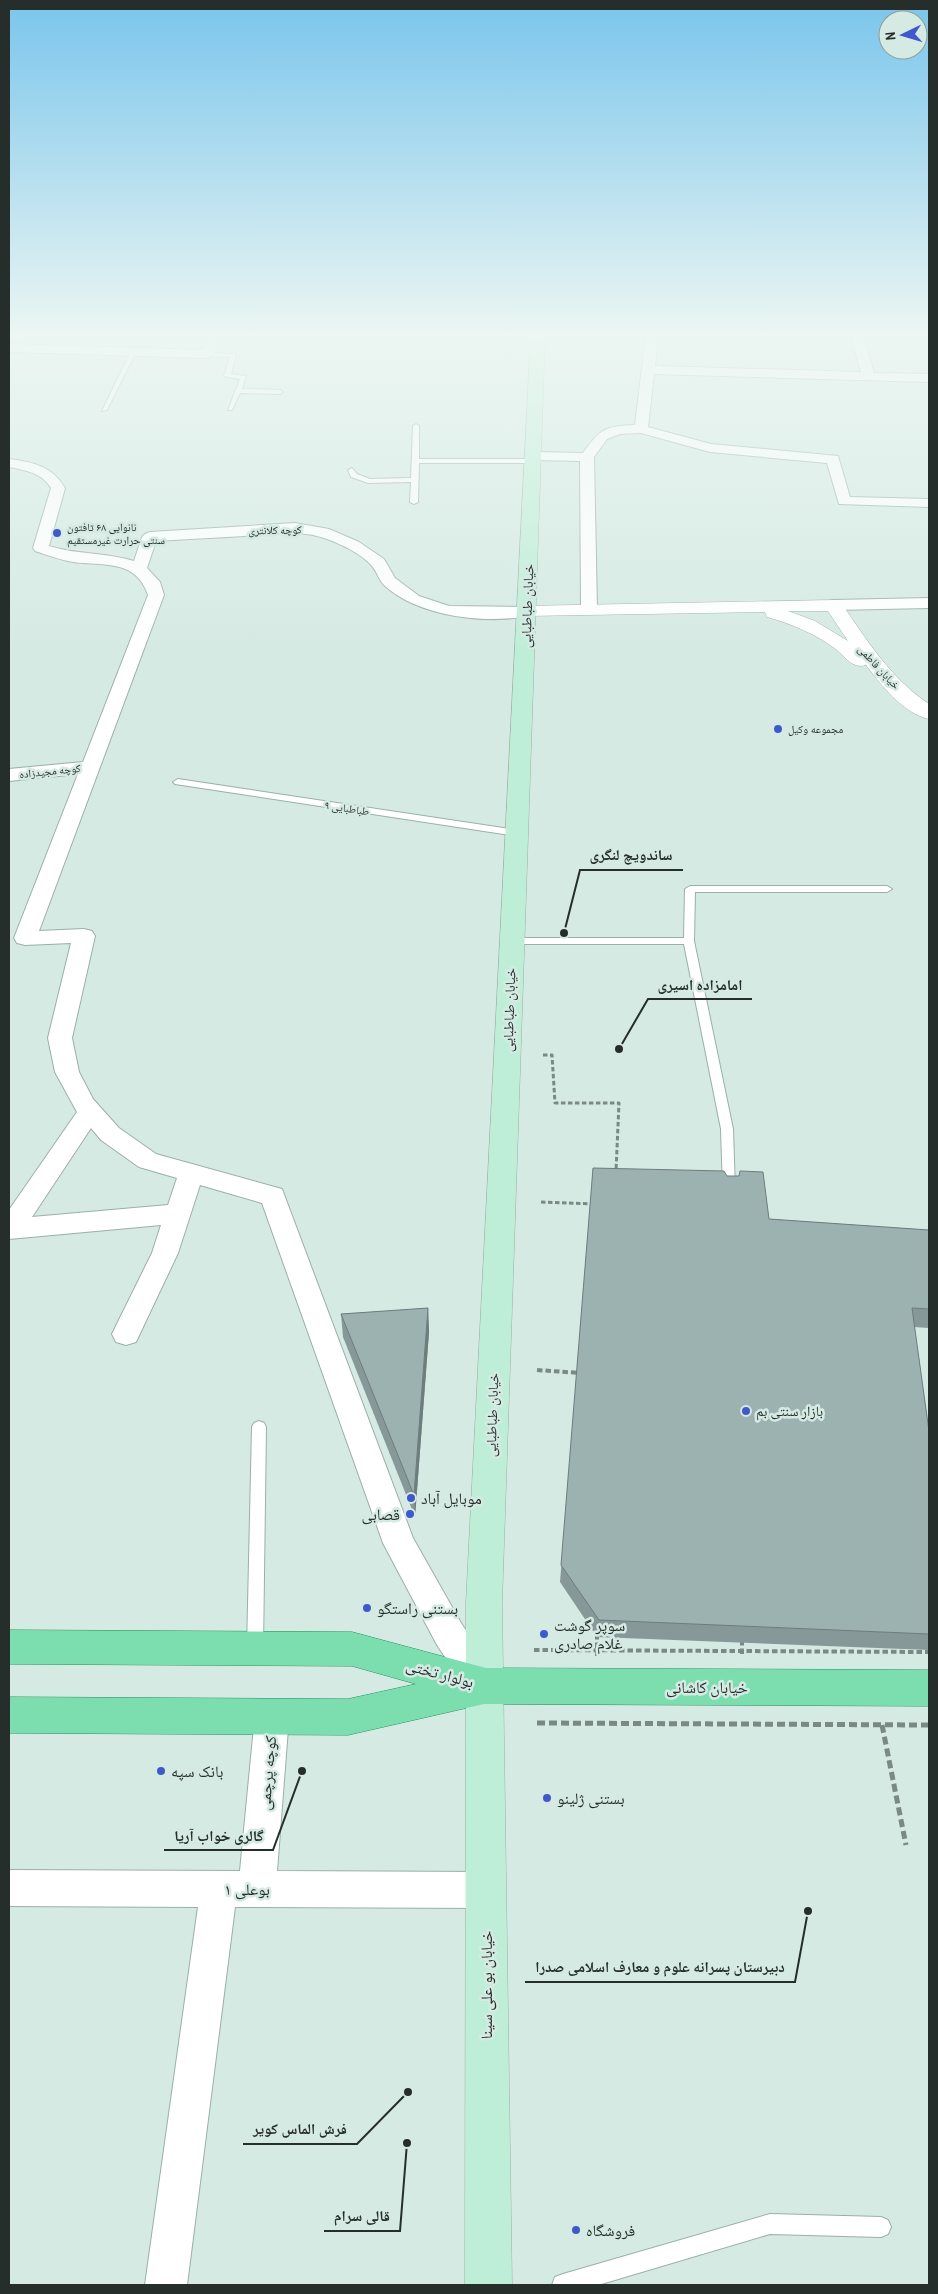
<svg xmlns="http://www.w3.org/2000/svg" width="938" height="2294" viewBox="0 0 938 2294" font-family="'Archivo Narrow','Noto Naskh Arabic',sans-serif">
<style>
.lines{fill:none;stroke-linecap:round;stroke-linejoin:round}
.service-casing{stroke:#9bafa8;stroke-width:2}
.minor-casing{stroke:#9bafa8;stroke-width:2}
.tertiary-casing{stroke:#9bafa8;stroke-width:1}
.secondary-casing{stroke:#9bafa8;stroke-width:1}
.primary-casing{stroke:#25925e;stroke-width:1}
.path-far2{stroke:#7b8984;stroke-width:3;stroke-dasharray:4.5 2.5;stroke-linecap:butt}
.path-far1{stroke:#7b8984;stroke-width:4;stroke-dasharray:5.5 3;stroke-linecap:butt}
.path{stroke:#7b8984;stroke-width:5;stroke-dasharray:8 4;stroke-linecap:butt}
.service{fill:#fff;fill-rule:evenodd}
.minor{fill:#fff;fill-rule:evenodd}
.tertiary{fill:#fff;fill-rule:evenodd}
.secondary{fill:#beeed7;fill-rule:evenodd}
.primary{fill:#7cdeaf;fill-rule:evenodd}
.wall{fill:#869998}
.shaded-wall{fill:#6d7d7c}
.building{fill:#9cb2b1;stroke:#6d7d7c}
.poi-dot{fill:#3f59cc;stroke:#d5eae3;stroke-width:2}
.labels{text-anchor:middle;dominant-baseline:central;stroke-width:5;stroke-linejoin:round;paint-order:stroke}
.far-poi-label{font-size:11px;fill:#262e2b;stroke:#d5eae3;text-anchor:start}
.far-street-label{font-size:11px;fill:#262e2b;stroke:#d5eae3}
.street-label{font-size:14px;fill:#262e2b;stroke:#d5eae3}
.poi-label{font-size:14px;fill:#262e2b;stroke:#d5eae3;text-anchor:start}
.near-poi-label{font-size:16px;fill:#262e2b;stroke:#d5eae3;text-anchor:start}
.near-street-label{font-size:16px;fill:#262e2b;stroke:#d5eae3}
.leader{fill:none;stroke:#262e2b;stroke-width:2}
.callout-dot{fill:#262e2b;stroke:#d5eae3;stroke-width:2}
.callout-label{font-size:15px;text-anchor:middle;font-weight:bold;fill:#262e2b;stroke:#d5eae3;stroke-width:5;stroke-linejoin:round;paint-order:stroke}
</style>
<rect width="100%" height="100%" fill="#d5eae3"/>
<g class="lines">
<defs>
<g id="service">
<polygon points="131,351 136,352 107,410 102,411"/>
<polygon points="206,353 236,354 231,374 246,376 242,389 280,390 283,392 280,394 240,393 232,410 228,410 240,379 224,376 230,357 208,356"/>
<polygon points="416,424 419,426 419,459 533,459 537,461 533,463 419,463 418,502 414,504 410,502 411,482 368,483 351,477 348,470 352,468 357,474 370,479 411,478 413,426"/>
<polygon points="178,779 517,830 522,833 517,836 175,784 173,782"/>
<polygon points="690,886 887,886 892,889 887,892 695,892 694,941 733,1129 735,1190 734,1193 724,1193 723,1190 721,1129 684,944 512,944 507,941 512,938 684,938 685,889"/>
<polygon points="259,1421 264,1423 266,1427 263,1649 261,1654 255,1657 249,1654 247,1649 252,1427 254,1423"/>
<polygon points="770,2214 881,2217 888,2220 891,2227 888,2234 881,2237 770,2234 598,2285 552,2285 555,2277 563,2274"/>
</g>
<g id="minor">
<polygon points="210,335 222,335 214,354 208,358 9,352 9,344 203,350"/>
<path d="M 646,335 L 658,335 L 655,366 L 861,372 L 851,335 L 863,335 L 874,373 L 929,374 L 929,382 L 654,374 L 648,427 L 711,444 L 838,456 L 850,497 L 929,499 L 929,507 L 839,504 L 827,463 L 710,452 L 641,433 L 620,434 L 607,439 L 594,457 L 597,609 L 595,613 L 583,613 L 581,609 L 580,461 L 533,460 L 526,456 L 533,452 L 583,453 C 600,429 605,426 635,425 Z"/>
<path d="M 9,459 C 33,462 52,466 65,488 L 49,546 C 77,555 106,552 134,561 L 142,537 L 145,534 L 150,532 L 295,523 L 329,529 L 359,542 L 384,559 L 395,578 L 419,596 L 449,606 L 532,607 L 534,611 L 532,615 C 488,625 418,617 384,585 C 379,580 377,572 372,566 C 362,554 341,544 327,539 C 301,529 271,534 244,536 C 215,538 185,539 156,541 L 147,568 L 160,582 L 164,595 L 39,931 L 84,929 L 92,931 L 95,936 L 72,1038 L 79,1072 L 93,1099 L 119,1128 L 156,1154 L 282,1189 L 413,1538 L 461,1623 L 496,1675 L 501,1686 L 496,1697 L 484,1702 L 472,1697 L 437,1645 L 383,1543 L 262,1203 L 200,1185 L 178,1253 L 136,1342 L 126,1345 L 116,1342 L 112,1334 L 152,1253 L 161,1225 L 9,1239 L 9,1210 L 77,1112 L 55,1072 L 48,1038 L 71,943 L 25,945 L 17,943 L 14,938 L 78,774 L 9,781 L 9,769 L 83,762 L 148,595 C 136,559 104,566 73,562 C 60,560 48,555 35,551 L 33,548 L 51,488 C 42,473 25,470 9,467 ZM 91,1128 L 101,1140 L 139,1167 L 177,1178 L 168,1205 L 32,1217 Z"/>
<polygon points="929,598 929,608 834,610 828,609 826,605 828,601 834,600"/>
<polygon points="272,1699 284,1704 289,1716 277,1871 485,1872 498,1877 503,1890 498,1903 485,1908 235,1907 187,2285 145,2285 198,1907 9,1906 9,1870 240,1871 255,1716 260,1704"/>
</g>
<path id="tertiary" d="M 834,600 L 840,601 C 866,639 890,678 929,704 L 929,719 C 904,714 881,685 866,665 C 853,669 846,658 837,650 C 816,634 792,624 767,617 L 765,612 L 526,616 L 520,615 L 517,611 L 520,607 L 526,606 ZM 788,611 L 828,611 L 848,641 L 815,621 Z"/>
<polygon id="secondary" points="531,335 545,335 502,1603 512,2285 465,2285 466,1603"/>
<polygon id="primary" points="9,1630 352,1632 486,1668 929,1670 929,1706 484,1704 348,1735 9,1733 9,1697 348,1699 416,1684 352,1666 9,1664"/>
</defs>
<use href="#service" class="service-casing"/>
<use href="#minor" class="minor-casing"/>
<use href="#tertiary" class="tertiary-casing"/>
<use href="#secondary" class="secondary-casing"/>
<use href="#primary" class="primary-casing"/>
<g class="path-far2">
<polyline points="543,1055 552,1055 555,1103 619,1103 616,1171"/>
<polyline points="541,1202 593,1204"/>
</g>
<g class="path-far1">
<polyline points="537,1370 580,1373"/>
<polyline points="597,1634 597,1656"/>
<polyline points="742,1640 742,1656"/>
<polyline points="534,1650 929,1652"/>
</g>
<g class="path">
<polyline points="537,1723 929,1725"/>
<polyline points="882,1725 906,1845"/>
</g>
<use href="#service" class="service"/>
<use href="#minor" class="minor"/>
<use href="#tertiary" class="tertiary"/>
<use href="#secondary" class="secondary"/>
<use href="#primary" class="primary"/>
</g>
<g class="wall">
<polygon points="593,1168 727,1176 769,1219 929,1230 929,1328 914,1327 929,1431 929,1650 597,1637 560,1582"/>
<polygon points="428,1308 429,1332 415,1517 343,1337 341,1314"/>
</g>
<polygon class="shaded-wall" points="428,1308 429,1332 415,1517 414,1495"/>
<g class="building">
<polygon points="593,1168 724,1171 727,1176 739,1176 740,1171 763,1172 769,1219 929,1230 929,1309 912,1308 929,1431 929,1634 599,1620 561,1565"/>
<polygon points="428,1308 414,1495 341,1314"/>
</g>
<linearGradient id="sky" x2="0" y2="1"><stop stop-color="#7ac5ec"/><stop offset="0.51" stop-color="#ecf6f2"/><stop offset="1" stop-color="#ecf6f2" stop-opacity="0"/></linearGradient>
<rect width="938" height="656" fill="url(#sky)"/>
<g class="poi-dot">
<circle cx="57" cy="533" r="5"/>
<circle cx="778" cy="729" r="5"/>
<circle cx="746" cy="1411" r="5"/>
<circle cx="411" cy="1498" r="5"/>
<circle cx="410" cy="1514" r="5"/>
<circle cx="367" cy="1608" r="5"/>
<circle cx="544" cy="1634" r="5"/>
<circle cx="161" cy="1771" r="5"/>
<circle cx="547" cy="1798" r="5"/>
<circle cx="576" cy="2230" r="5"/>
</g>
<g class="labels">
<g class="far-poi-label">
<text x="67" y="527">نانوایی ۶۸ تافتون<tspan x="67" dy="13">سنتی حرارت غیرمستقیم</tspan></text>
<text x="788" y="729">مجموعه وکیل</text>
</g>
<g class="far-street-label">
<text transform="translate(275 530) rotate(-1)">کوچه کلانتری</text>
<text transform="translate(879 667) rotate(47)">خیابان فاطمی</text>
<text transform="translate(50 771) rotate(-6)">کوچه مجیدزاده</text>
<text transform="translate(347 808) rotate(9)">طباطبایی ۹</text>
</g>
<g class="street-label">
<text transform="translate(527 606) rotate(-88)">خیابان طباطبایی</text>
<text transform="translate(509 1010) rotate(-88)">خیابان طباطبایی</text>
<text transform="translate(492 1415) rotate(-88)">خیابان طباطبایی</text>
</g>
<g class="poi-label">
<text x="756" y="1411">بازار سنتی بم</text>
</g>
<g class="near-poi-label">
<text x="421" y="1498">موبایل آباد</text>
<text x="400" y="1514" text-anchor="end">قصابی</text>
<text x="377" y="1608">بستنی راستگو</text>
<text x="554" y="1625">سوپر گوشت<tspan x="554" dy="18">غلام صادری</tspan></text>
<text x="171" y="1771">بانک سپه</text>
<text x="557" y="1798">بستنی ژلینو</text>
<text x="586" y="2230">فروشگاه</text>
</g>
<g class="near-street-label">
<text transform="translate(440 1673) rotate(15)">بولوار تختی</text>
<text x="707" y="1687">خیابان کاشانی</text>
<text transform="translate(267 1773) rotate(-85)">کوچه پرچمی</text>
<text x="247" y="1889">بوعلی ۱</text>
<text transform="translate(486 1985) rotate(-90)">خیابان بو علی سینا</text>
</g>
</g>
<path class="leader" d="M564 933L580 870H683M619 1049L648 999H752M302 1771L273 1850H164M808 1911L795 1982H525M408 2092L357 2144H243M407 2143L400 2231H324"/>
<g class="callout-dot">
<circle cx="564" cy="933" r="5"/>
<circle cx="619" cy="1049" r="5"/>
<circle cx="302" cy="1771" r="5"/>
<circle cx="808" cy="1911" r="5"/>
<circle cx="408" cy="2092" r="5"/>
<circle cx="407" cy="2143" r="5"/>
</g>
<g class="callout-label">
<text x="631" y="860">ساندویچ لنگری</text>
<text x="700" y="990">امامزاده اسیری</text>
<text x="219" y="1841">گالری خواب آریا</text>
<text x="660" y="1972">دبیرستان پسرانه علوم و معارف اسلامی صدرا</text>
<text x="300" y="2134">فرش الماس کویر</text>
<text x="362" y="2221">قالی سرام</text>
</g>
<rect width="938" height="2294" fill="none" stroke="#262e2b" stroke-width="20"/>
<g transform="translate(903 35) rotate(265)"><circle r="24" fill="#d5eae3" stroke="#8f9f99"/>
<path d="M0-4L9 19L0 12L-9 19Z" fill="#3f59cc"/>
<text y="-8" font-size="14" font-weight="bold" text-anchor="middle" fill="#262e2b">N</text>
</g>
</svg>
